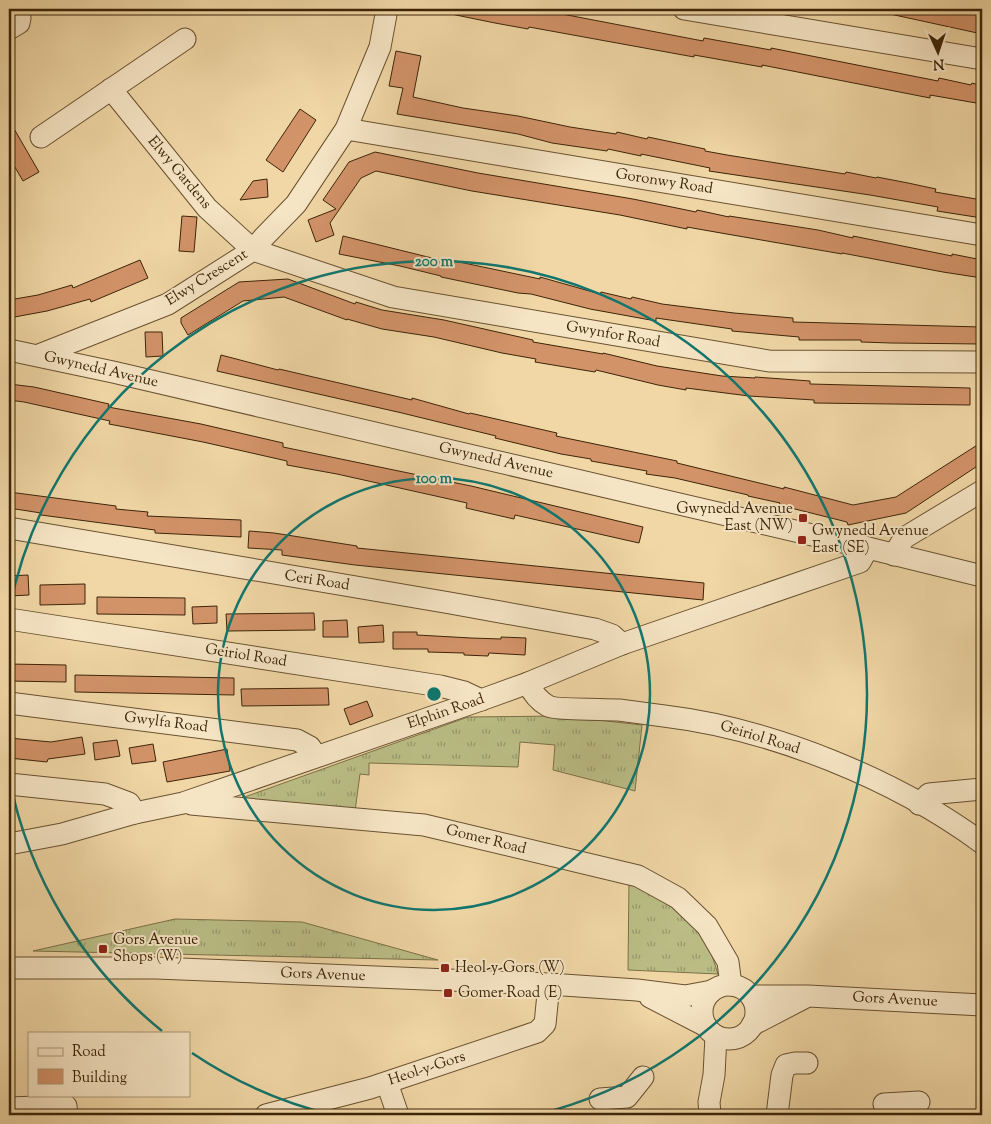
<svg xmlns="http://www.w3.org/2000/svg" width="991" height="1124" viewBox="0 0 991 1124" font-family="'Sorts Mill Goudy',serif">
<style>
.grass{fill:url(#grass-tufts);stroke:#7c7147}
.building{fill:#d39369;stroke:#3c2408}
.lines{fill:none;stroke-linecap:round;stroke-linejoin:round}
.minor-casing{stroke:#695130;stroke-width:23}
.minor{stroke:#f6e5c5;stroke-width:21}
.ring{fill:none;stroke:#0f766e;stroke-width:2.5}
.poi-dot{fill:#8f2418;stroke:#f6e5c5;stroke-width:2}
.labels{text-anchor:middle;dominant-baseline:central;stroke-width:4;stroke-linejoin:round;paint-order:stroke}
.street-label{font-size:15px;fill:#3c2408;stroke:#f6e5c5}
.poi-label{font-size:15px;fill:#3c2408;stroke:#f6e5c5;text-anchor:start}
.centre{fill:#0f766e;stroke:#f6e5c5;stroke-width:2.5}
.ring-label{font-size:15px;text-anchor:middle;font-weight:bold;fill:#0f766e;stroke:#f6e5c5;stroke-width:4;stroke-linejoin:round;paint-order:stroke}
</style>
<defs>
<pattern id="grass-tufts" width="24" height="20" patternUnits="userSpaceOnUse" patternTransform="scale(1.25)"><rect width="24" height="20" fill="#bbbe86"/><path d="M3 7l-1-3M5 7V3M7 7l1-3M15 17l-1-3M17 17v-4M19 17l1-3" fill="none" stroke="#999a6c"/></pattern>
</defs>
<rect width="100%" height="100%" fill="#f1d7a6"/>
<filter id="stains"><feTurbulence type="fractalNoise" baseFrequency=".004" numOctaves="4"/><feColorMatrix values="0 0 0 0 .2 0 0 0 0 .09 0 0 0 0 .02 0 0 0 .5 -.17"/></filter>
<radialGradient id="worn" r=".72"><stop offset=".6" stop-color="#630" stop-opacity="0"/><stop offset="1" stop-color="#630" stop-opacity=".3"/></radialGradient>
<g class="grass">
<polygon points="562,716 642,725 635,791 553,770 555,745 520,742 518,767 369,763 369,775 360,774 355,811 239,799 468,717"/>
<polygon points="629,879 688,915 708,943 718,974 628,970"/>
<polygon points="175,919 302,922 438,960 33,951"/>
</g>
<g class="building">
<polygon points="452,9 536,9 703,41 704,38 771,50 771,48 938,81 939,78 971,85 972,83 982,86 982,104 930,95 930,98 762,65 762,67 694,55 694,57 529,27 528,29 495,23 451,14"/>
<polygon points="891,9 948,9 982,16 982,34 890,14"/>
<polygon points="396,51 421,56 413,97 463,108 518,116 570,127 616,134 617,132 647,139 648,137 705,149 705,151 727,155 845,174 846,172 876,178 877,177 908,183 936,189 935,192 982,200 982,218 937,211 938,207 870,195 709,171 710,168 641,154 641,156 608,149 607,151 552,143 518,134 397,114 403,88 389,86"/>
<polygon points="300,109 316,120 283,172 266,160"/>
<polygon points="9,120 39,172 23,181 9,157"/>
<polygon points="375,152 478,173 633,199 696,212 697,210 729,217 729,216 818,230 853,238 853,236 952,256 952,254 982,260 982,278 943,272 842,253 842,254 721,233 687,227 687,229 620,215 472,191 376,171 361,178 330,223 334,235 316,242 308,220 336,209 323,200 349,162"/>
<polygon points="267,179 268,197 240,200 253,181"/>
<polygon points="182,216 197,217 194,252 179,251"/>
<polygon points="343,236 444,261 445,259 540,279 540,277 600,294 601,292 631,299 632,297 662,304 734,313 793,318 793,322 981,327 981,344 891,343 861,342 861,340 799,340 799,337 732,331 732,329 656,318 656,321 590,309 531,294 518,293 441,277 441,276 400,266 339,254"/>
<polygon points="140,260 148,278 91,302 90,299 47,311 9,318 9,300 38,295 72,285 73,288"/>
<polygon points="288,279 355,304 356,302 382,310 444,320 533,340 533,342 603,354 603,353 657,366 722,376 755,378 755,377 810,381 810,384 970,388 970,405 814,403 814,400 749,396 686,388 686,390 658,385 596,370 595,372 535,362 536,359 502,353 434,337 382,329 347,319 347,320 284,297 243,301 188,335 181,323 181,318 239,282"/>
<polygon points="145,332 162,332 163,356 146,357"/>
<polygon points="221,355 278,370 279,369 412,400 412,398 469,414 470,413 535,428 557,433 556,436 677,461 677,463 784,489 784,487 853,505 896,497 982,442 982,463 906,513 848,525 847,522 779,505 780,503 748,496 748,495 675,478 646,474 647,471 591,461 591,459 561,454 495,438 496,436 402,413 217,371"/>
<polygon points="9,384 34,387 109,404 108,407 201,424 283,443 283,447 471,486 643,527 639,543 515,515 514,519 466,508 467,503 337,474 287,465 287,461 203,442 109,424 110,421 24,402 9,400"/>
<polygon points="9,492 116,506 116,509 148,512 147,516 241,520 241,537 155,533 155,530 41,515 41,513 9,508"/>
<polygon points="249,531 274,533 357,546 357,548 704,583 703,600 355,565 282,555 282,550 248,548"/>
<polygon points="28,575 29,595 9,596 9,576"/>
<polygon points="85,584 85,604 40,605 40,585"/>
<polygon points="97,597 185,598 185,615 97,614"/>
<polygon points="217,606 217,623 193,624 192,607"/>
<polygon points="314,613 315,630 227,631 226,614"/>
<polygon points="347,620 348,637 323,637 323,621"/>
<polygon points="383,625 384,642 359,643 358,627"/>
<polygon points="393,632 417,632 417,635 471,638 501,639 501,637 526,638 525,655 489,653 488,656 464,655 464,653 428,652 428,649 393,649"/>
<polygon points="9,664 66,665 66,682 9,681"/>
<polygon points="75,675 234,678 234,695 75,692"/>
<polygon points="328,688 329,705 242,706 241,689"/>
<polygon points="367,701 373,716 350,725 344,709"/>
<polygon points="82,737 85,754 48,759 47,762 9,758 9,738 51,742"/>
<polygon points="117,740 120,756 95,760 93,743"/>
<polygon points="153,744 156,761 132,764 129,748"/>
<polygon points="227,749 230,771 167,782 163,762"/>
</g>
<g class="lines">
<defs>
<g id="minor">
<polyline points="684,9 982,59"/>
<polyline points="9,29 19,23 20,18 17,9"/>
<polyline points="111,89 207,208 253,250 393,297 769,361 982,362"/>
<polyline points="346,129 982,235"/>
<polyline points="41,137 185,39"/>
<polyline points="9,350 113,372 868,548 982,576"/>
<polyline points="39,355 168,304 253,250 264,237 296,204 346,129 380,47 387,9"/>
<polyline points="9,528 450,603 595,629 612,635 622,644"/>
<polyline points="894,555 904,538 982,491"/>
<polyline points="9,619 440,686 464,692 481,700"/>
<path d="M 528,683 C 532,692 539,701 548,706 C 555,710 606,709 619,710 C 634,712 649,714 664,716 C 772,729 895,779 982,843"/>
<polyline points="9,703 297,740 310,747 316,756"/>
<polyline points="9,784 105,794 129,803 135,813"/>
<polyline points="191,804 424,825 638,876 678,898 707,926 728,962 731,985"/>
<polyline points="919,804 929,794 982,789"/>
<polyline points="9,844 62,834 135,813 183,803 481,700 528,683 622,644 860,562 868,548"/>
<polyline points="9,968 156,968 549,984 637,990 685,996 712,991"/>
<circle cx="729" cy="1012" r="27"/>
<polyline points="751,996 808,996 982,1005"/>
<polyline points="650,997 706,1026"/>
<polyline points="752,1025 806,997"/>
<polyline points="387,1083 398,1115"/>
<polyline points="600,1099 627,1097 643,1077"/>
<polyline points="884,1104 919,1102"/>
<polyline points="9,1108 66,1106 67,1115"/>
<polyline points="266,1115 370,1088 537,1032 545,1024 549,984"/>
<polyline points="710,1115 709,1102 714,1075 716,1036"/>
<polyline points="777,1115 782,1075 786,1065 795,1063 807,1063"/>
</g>
</defs>
<use href="#minor" class="minor-casing"/>
<use href="#minor" class="minor"/>
</g>
<g class="ring">
<circle cx="434" cy="694" r="216"/>
<path d="M333 1115A433 433 0 0 1 192 1053M162 1031A433 433 0 0 1 9 777M9 611A433 433 0 1 1 535 1115"/>
</g>
<g class="poi-dot">
<rect x="798" y="513" width="10" height="10" rx="2.5"/>
<rect x="797" y="535" width="10" height="10" rx="2.5"/>
<rect x="98" y="944" width="10" height="10" rx="2.5"/>
<rect x="440" y="963" width="10" height="10" rx="2.5"/>
<rect x="443" y="988" width="10" height="10" rx="2.5"/>
</g>
<g class="labels">
<g class="street-label">
<text transform="translate(179 173) rotate(50)">Elwy Gardens</text>
<text transform="translate(664 182) rotate(9)">Goronwy Road</text>
<text transform="translate(207 278) rotate(-32)">Elwy Crescent</text>
<text transform="translate(613 335) rotate(10)">Gwynfor Road</text>
<text transform="translate(101 370) rotate(13)">Gwynedd Avenue</text>
<text transform="translate(496 461) rotate(13)">Gwynedd Avenue</text>
<text transform="translate(317 581) rotate(9)">Ceri Road</text>
<text transform="translate(246 656) rotate(9)">Geiriol Road</text>
<text transform="translate(446 712) rotate(-19)">Elphin Road</text>
<text transform="translate(166 723) rotate(7)">Gwylfa Road</text>
<text transform="translate(760 738) rotate(17)">Geiriol Road</text>
<text transform="translate(486 840) rotate(14)">Gomer Road</text>
<text transform="translate(323 975) rotate(2)">Gors Avenue</text>
<text transform="translate(895 1000) rotate(3)">Gors Avenue</text>
<text transform="translate(427 1069) rotate(-18)">Heol-y-Gors</text>
</g>
<g class="poi-label">
<text x="793" y="509" text-anchor="end">Gwynedd Avenue<tspan x="793" dy="17">East (NW)</tspan></text>
<text x="812" y="531">Gwynedd Avenue<tspan x="812" dy="17">East (SE)</tspan></text>
<text x="113" y="940">Gors Avenue<tspan x="113" dy="17">Shops (W)</tspan></text>
<text x="455" y="968">Heol-y-Gors (W)</text>
<text x="458" y="993">Gomer Road (E)</text>
</g>
</g>
<circle cx="434" cy="694" r="8" class="centre"/>
<g class="ring-label">
<text x="434" y="266">200 m</text>
<text x="434" y="483">100 m</text>
</g>
<rect width="991" height="1124" fill="none" stroke="#f1d7a6" stroke-width="30"/>
<rect x="10" y="10" width="971" height="1104" fill="none" stroke="#3c2408" stroke-width="2.5"/>
<rect x="15" y="15" width="961" height="1094" fill="none" stroke="#3c2408"/>
<rect x="28" y="1032" width="162" height="65" fill="#f6e5c5" stroke="#ac9879"/>
<rect x="38" y="1048" width="25" height="8" fill="#f6e5c5" stroke="#ac9879"/>
<text x="72" y="1056" font-size="15" fill="#3c2408">Road</text>
<rect x="38" y="1069" width="25" height="15" fill="#d39369" stroke="#ac9879"/>
<text x="72" y="1082" font-size="15" fill="#3c2408">Building</text>
<g transform="translate(938 52) rotate(177)" stroke="#f6e5c5" stroke-width="4" paint-order="stroke">
<path d="M0-4L9 19L0 12L-9 19Z" fill="#3c2408"/>
<text y="-8" font-size="14" font-weight="bold" text-anchor="middle" fill="#3c2408">N</text>
</g>
<rect width="100%" height="100%" filter="url(#stains)"/>
<rect width="100%" height="100%" fill="url(#worn)"/>
</svg>
